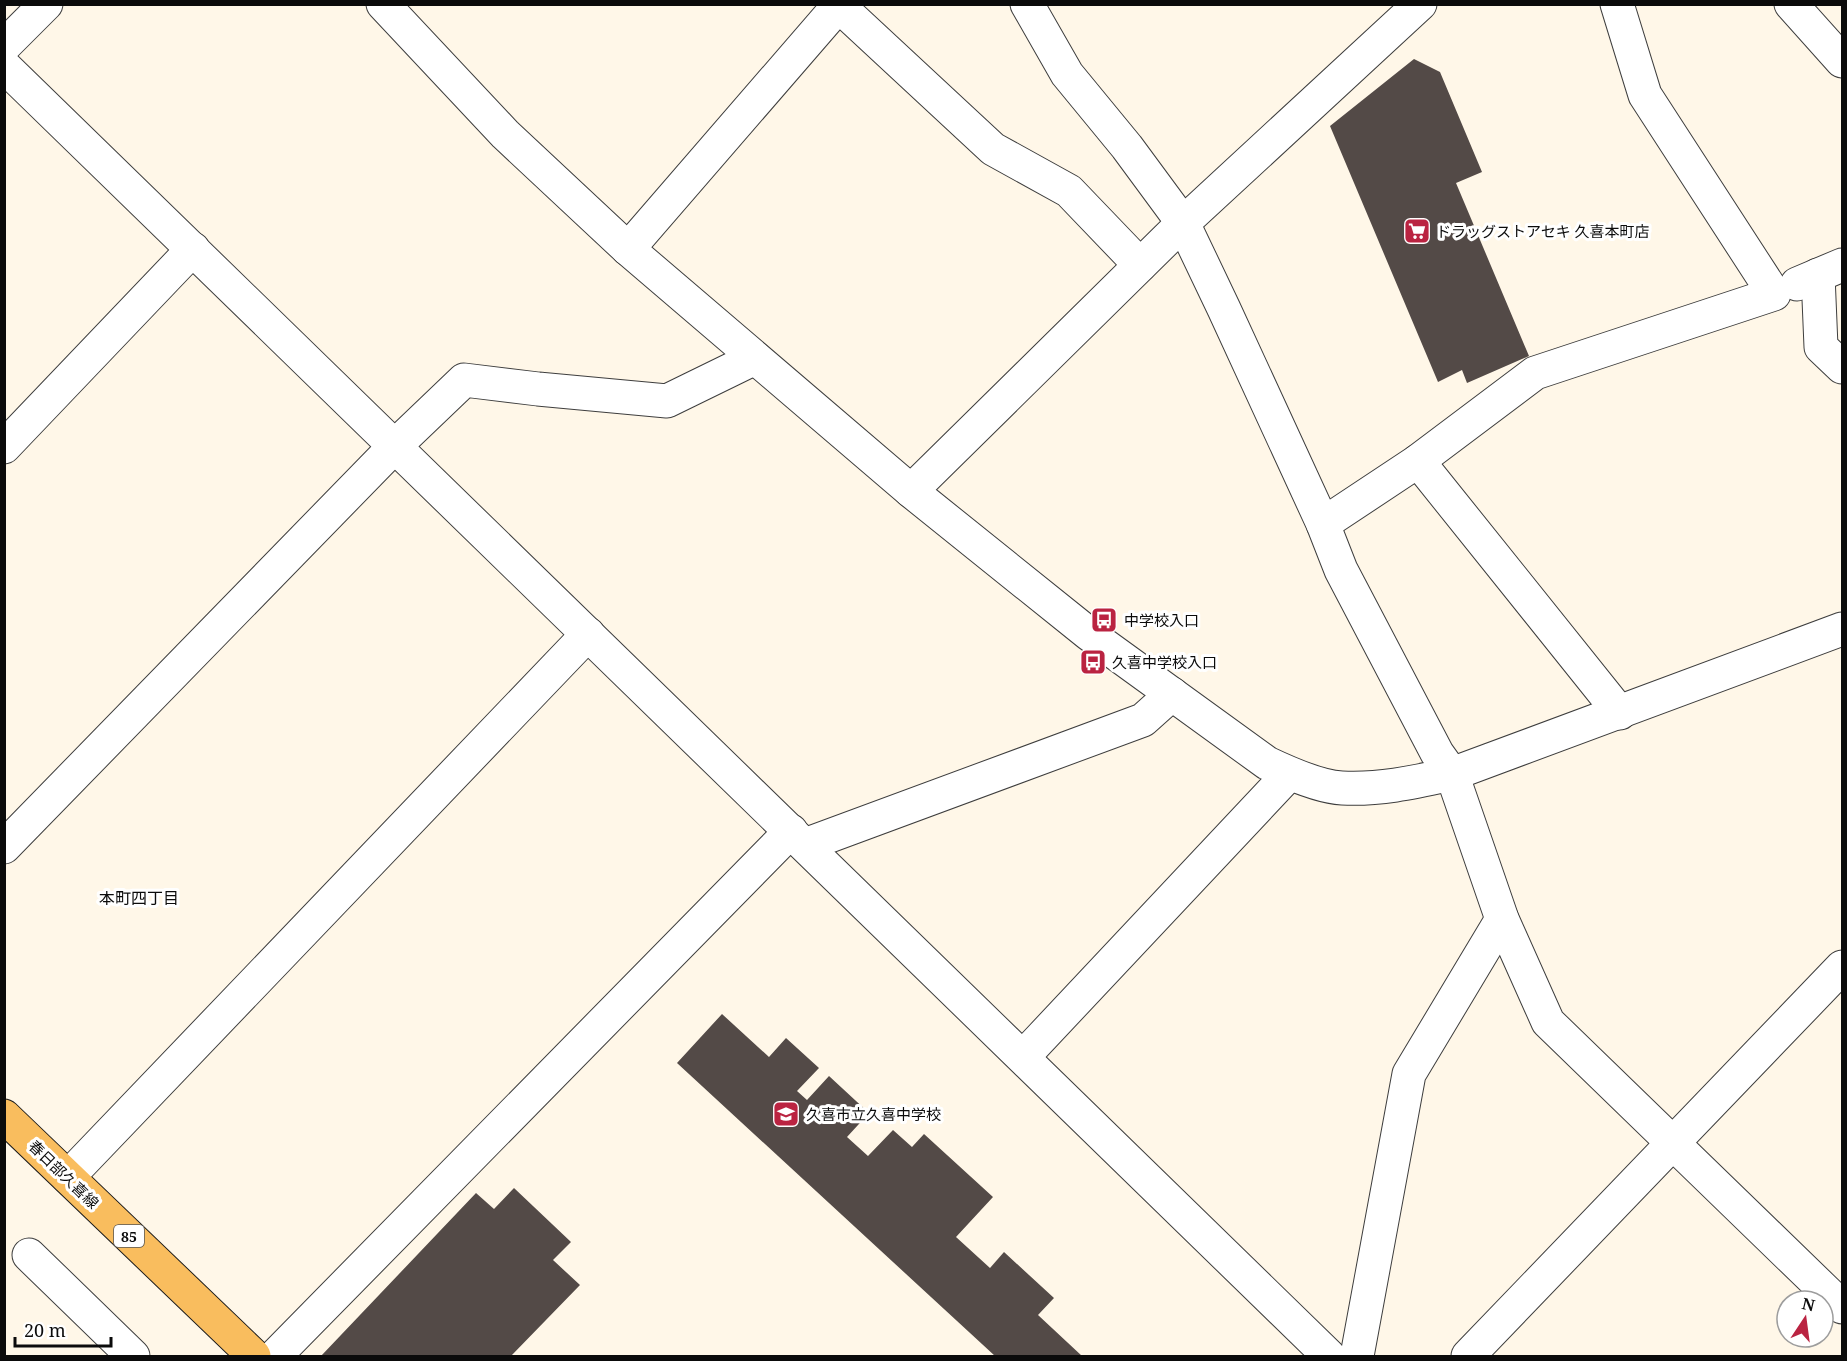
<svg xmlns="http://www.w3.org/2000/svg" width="1847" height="1361" viewBox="0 0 1847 1361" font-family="'Noto Serif','Noto Sans JP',serif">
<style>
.building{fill:#534a47}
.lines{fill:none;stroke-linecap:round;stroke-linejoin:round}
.minor-casing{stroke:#3e3e3e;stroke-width:35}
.major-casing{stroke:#1c1c1c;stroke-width:35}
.minor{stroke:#fff;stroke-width:33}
.major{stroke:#f9bd5e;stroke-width:33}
.labels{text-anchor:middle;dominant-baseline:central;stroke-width:6;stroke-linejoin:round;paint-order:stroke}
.shield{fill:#fff;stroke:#545454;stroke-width:1.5}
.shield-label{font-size:14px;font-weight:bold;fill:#0b0b0b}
.poi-label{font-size:15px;fill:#0b0b0b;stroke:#fff;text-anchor:start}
.street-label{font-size:15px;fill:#0b0b0b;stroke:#fff}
.neighbourhood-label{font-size:16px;fill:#0b0b0b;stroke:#fff}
</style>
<rect width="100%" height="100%" fill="#fff7e8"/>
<g class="building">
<polygon points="1414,59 1440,72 1482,172 1456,183 1529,356 1467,383 1462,370 1438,382 1330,126"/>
<polygon points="722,1014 769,1057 786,1038 819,1068 797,1091 807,1100 829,1076 869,1113 847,1137 868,1156 893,1130 912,1147 924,1134 993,1197 956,1237 990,1268 1004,1252 1054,1298 1038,1315 1082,1356 995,1356 677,1063"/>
<polygon points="514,1188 571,1242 553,1260 580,1285 511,1356 321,1356 476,1193 494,1209"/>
</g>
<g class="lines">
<defs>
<g id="minor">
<path d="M 383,4 L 505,134 L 628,249 L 911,491 L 1089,634 L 1267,763 C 1286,772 1321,787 1342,788 C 1380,790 1415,782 1452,774 L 1842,629"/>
<polyline points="1027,4 1067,74 1127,147 1183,223 1224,309 1323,524 1341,570 1437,753 1452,774 1502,919 1548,1022 1842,1307"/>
<polyline points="1791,4 1842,61"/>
<polyline points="839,6 993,149 1069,191 1140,265"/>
<polyline points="4,46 46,4"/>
<polyline points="4,66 1329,1356"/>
<polyline points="628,249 840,4"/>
<polyline points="1818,275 1821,347 1842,367"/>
<polyline points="1797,284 1842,265"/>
<polyline points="4,447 193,249"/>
<polyline points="1418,461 1620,713"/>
<polyline points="911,491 1183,223 1420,4"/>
<polyline points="1323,524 1418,461 1535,373 1774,294 1645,95 1617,4"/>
<polyline points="805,845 1143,720 1172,694"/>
<polyline points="4,847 395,446 464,380 538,389 667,401 755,358"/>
<polyline points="1023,1057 1289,774"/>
<polyline points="68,1177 588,634"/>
<polyline points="29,1255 133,1356"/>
<polyline points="275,1356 791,831"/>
<polyline points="1357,1356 1409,1074 1502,919"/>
<polyline points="1468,1356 1842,967"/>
</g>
<polyline id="major" points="4,1116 254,1356"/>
</defs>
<use href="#minor" class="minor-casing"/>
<use href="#major" class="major-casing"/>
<use href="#minor" class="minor"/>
<use href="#major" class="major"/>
</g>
<defs>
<symbol id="supermarket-square" viewBox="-11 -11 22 22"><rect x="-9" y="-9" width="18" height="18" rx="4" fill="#ba2341" stroke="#fff"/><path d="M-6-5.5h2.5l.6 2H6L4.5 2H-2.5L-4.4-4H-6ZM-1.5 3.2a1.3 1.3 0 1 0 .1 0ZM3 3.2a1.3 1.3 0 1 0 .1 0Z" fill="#fff"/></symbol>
<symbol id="bus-square" viewBox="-11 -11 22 22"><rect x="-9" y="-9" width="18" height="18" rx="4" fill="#ba2341" stroke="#fff"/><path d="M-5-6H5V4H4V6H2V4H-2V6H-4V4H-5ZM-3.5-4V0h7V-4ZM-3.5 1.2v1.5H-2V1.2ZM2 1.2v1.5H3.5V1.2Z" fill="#fff"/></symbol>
<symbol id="school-square" viewBox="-11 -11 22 22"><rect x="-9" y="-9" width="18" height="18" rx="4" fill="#ba2341" stroke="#fff"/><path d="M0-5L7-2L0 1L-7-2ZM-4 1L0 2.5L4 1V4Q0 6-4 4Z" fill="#fff"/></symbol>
</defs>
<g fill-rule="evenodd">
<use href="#supermarket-square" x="1402" y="216" width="30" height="30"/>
<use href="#bus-square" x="1089" y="605" width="30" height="30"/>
<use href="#bus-square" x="1078" y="647" width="30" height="30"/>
<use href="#school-square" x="771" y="1099" width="30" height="30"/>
</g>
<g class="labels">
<rect class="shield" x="114" y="1225" width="30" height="22" rx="4.5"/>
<g class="shield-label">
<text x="129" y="1236">85</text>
</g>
<g class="poi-label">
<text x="1436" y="231">ドラッグストアセキ 久喜本町店</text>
<text x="1124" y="620">中学校入口</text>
<text x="1112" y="662">久喜中学校入口</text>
<text x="806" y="1114">久喜市立久喜中学校</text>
</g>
<g class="street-label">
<text transform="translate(64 1174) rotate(44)">春日部久喜線</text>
</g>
<g class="neighbourhood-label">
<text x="139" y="898">本町四丁目</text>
</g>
</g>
<rect width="1847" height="1361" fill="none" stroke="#0b0b0b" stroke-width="12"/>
<g transform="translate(1805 1319) rotate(13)"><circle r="28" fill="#ffffff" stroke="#9d9d9d" stroke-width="1.5"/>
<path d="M0-4.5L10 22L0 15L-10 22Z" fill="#ba2341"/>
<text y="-9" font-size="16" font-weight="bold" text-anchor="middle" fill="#0b0b0b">N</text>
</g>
<path d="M15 1337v9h96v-9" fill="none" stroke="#0b0b0b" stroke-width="3"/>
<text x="24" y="1337" font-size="18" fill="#0b0b0b" stroke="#ffffff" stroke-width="4.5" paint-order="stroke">20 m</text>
</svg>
